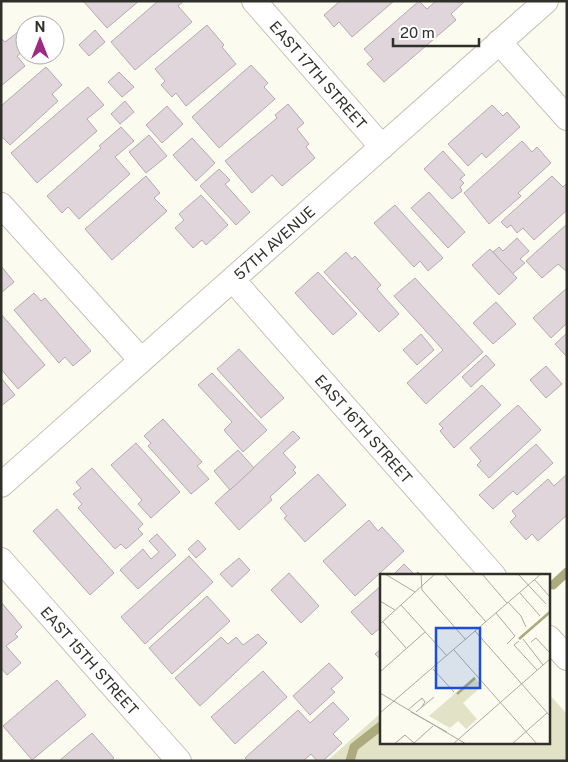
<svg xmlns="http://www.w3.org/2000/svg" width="568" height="762" viewBox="0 0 568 762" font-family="'Public Sans',sans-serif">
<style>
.green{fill:#e2e3c6}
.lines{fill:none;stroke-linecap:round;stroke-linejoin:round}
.stream{stroke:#abab7d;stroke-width:9}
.building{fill:#e1d5dc;stroke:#b5aab1}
.street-casing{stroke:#c2c2b7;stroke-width:26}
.street{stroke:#fff;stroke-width:24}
.labels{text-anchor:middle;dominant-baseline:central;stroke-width:4;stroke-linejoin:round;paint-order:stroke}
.street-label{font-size:15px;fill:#30302b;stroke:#fff}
.inset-river{fill:none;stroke:#abab7d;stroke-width:2.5}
.inset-road{fill:none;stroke:#aaaaa1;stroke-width:1}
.view{fill:#1d4ed8;fill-opacity:0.15;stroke:#1d4ed8;stroke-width:2.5}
.inset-edge{fill:none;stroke:#30302b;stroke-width:2.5}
</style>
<rect width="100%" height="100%" fill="#fbfbef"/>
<polygon class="green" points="549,694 567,714 567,761 327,761 382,712 382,743 549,743"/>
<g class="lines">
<g class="stream">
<polyline points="553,585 567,572"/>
<polyline points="350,761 354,747 382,725"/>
</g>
</g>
<g class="building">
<polygon points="86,1 139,1 107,28 84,2"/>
<polygon points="158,1 184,1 178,6 192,22 135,70 111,42"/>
<polygon points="340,1 394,1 352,37 339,22 334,27 324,15"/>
<polygon points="419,1 427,9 436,1 464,2 451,14 456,20 384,82 367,64 373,59 364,49"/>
<polygon points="207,25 224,45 222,47 236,64 186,106 176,93 172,97 161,85 165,81 155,69"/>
<polygon points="95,30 105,42 89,56 79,45"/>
<polygon points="18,32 25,40 25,50 17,56 25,66 1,86 1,38 5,42"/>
<polygon points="251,65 268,83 264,87 275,99 219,148 192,117"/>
<polygon points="46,67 62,85 52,94 58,101 10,145 1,136 1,106"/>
<polygon points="119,72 134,87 122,97 108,82"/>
<polygon points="88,87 104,105 87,119 97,131 37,183 11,153"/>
<polygon points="125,101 134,112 120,124 111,114"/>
<polygon points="288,104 304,123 297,129 309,144 306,147 315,158 282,186 272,175 252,193 225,161 277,118 275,115"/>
<polygon points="492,105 503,116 507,112 520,127 486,158 482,153 468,166 448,144"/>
<polygon points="167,106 183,124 162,143 146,125"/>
<polygon points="121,127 134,141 115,157 130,174 79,219 68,207 62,213 47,196 101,148 99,146"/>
<polygon points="149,135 167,156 146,173 129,152"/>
<polygon points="192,138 215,163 196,181 173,155"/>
<polygon points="522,141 532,152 537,147 551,163 518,193 521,196 489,224 464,193"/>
<polygon points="443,151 465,175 460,179 464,183 460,187 462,191 452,199 424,169"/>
<polygon points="219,169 230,180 225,184 250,212 236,225 200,186"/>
<polygon points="146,176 160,193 154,198 167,211 112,260 85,229"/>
<polygon points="552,176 563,187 567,183 567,210 534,240 523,228 517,233 511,225 507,228 501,222"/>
<polygon points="429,192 465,232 448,248 411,208"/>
<polygon points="201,195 228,225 206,245 202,240 193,248 175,228 184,220 179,214"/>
<polygon points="395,205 443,258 428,271 420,261 414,267 374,223"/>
<polygon points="567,224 567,272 558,264 542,278 526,261"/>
<polygon points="517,238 529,251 520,259 525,263 512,274 493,252 499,247 503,251"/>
<polygon points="490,249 517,278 499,295 472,265"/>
<polygon points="346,252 352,259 355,256 381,285 377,289 399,314 379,332 324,272"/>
<polygon points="1,266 14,282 1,293"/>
<polygon points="318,272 357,314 333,335 295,293"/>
<polygon points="415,278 483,352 426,404 407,383 443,350 394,296"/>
<polygon points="567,288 567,323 551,338 533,318"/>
<polygon points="34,293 41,301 45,298 91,351 73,366 65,357 59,363 14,310"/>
<polygon points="496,302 516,324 493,344 473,323"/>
<polygon points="1,314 45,365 18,389 1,369"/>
<polygon points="567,333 567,357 555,344"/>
<polygon points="421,334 434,350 417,365 403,350"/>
<polygon points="239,349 284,398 261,418 217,369"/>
<polygon points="486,355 495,365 471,387 462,377"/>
<polygon points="546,366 562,384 546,398 530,380"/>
<polygon points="212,373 267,430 243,452 224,430 232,422 198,385"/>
<polygon points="1,378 15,395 1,406"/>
<polygon points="482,385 501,405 454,448 440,431 443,428 439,424"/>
<polygon points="518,405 541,430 489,478 477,465 481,461 470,448"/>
<polygon points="163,419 202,462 197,466 209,479 191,494 148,446 151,443 144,436"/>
<polygon points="293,431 300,438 283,453 296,467 293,470 296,473 270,497 272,500 239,530 215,503"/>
<polygon points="136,443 180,492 151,518 138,504 142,500 111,465"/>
<polygon points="536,444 553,463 517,495 513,491 493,509 479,495"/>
<polygon points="238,450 254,468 230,490 214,471"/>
<polygon points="92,468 143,524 138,529 143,534 126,549 121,544 115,549 78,508 82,504 73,494 81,488 76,482"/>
<polygon points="318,474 346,505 305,542 284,518 287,516 280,508"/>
<polygon points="567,474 567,515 538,541 532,534 526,540 510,522 516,516 512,511 548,479 554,486"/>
<polygon points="57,509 114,573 90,595 33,531"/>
<polygon points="369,520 378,531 382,527 404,551 355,596 323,561"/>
<polygon points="157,534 176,555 138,589 120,570 143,549 151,559 159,552 149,541"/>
<polygon points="198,540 206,549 196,558 188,549"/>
<polygon points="189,556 213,582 145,644 121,617"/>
<polygon points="239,558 250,570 232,587 220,574"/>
<polygon points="404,564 415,575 418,572 421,576 392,576"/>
<polygon points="289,573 319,606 301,623 271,590"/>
<polygon points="382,585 382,626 372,635 351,612"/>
<polygon points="207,596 230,621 172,674 149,648"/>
<polygon points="1,602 22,627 15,634 18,637 6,646 21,663 7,675 1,668"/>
<polygon points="258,634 267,643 200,706 175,678 221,637 228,644 236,637 243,645"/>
<polygon points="382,648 382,661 375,654"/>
<polygon points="329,663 343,678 331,689 335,692 310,715 293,696"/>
<polygon points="263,671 287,697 235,744 211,717"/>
<polygon points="57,680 86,715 32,760 3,726"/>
<polygon points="333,702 349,719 333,734 342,743 323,761 317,761 311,754 303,761 248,761 245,758 298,710 310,723"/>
<polygon points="92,733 114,758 110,761 59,761"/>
</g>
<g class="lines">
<defs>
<g id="street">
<path id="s1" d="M 254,1 L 382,147"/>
<polyline points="499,42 567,118"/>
<polyline points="1,205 141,360"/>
<path id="s2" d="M 233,280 L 494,576"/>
<path id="s3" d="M 1,485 L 546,1"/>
<path id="s4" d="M 1,560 L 179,761"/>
<polyline points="549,638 567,658"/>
</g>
</defs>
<use href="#street" class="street-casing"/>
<use href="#street" class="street"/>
</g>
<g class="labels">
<g class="street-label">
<text stroke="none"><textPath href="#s1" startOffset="98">EAST 17TH STREET</textPath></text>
<text stroke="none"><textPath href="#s3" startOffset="365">57TH AVENUE</textPath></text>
<text stroke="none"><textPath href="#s2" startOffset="198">EAST 16TH STREET</textPath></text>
<text stroke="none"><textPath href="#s4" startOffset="134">EAST 15TH STREET</textPath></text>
</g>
</g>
<g transform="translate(380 574)">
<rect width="170" height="170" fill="#fbfbef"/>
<path d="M 94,103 L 102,112 L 83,129 L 97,145 L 86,155 L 78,147 L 70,154 L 49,142 Z" fill="#e2e3c6"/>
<path class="inset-river" d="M 139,65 L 170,38M 77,120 L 95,104"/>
<path class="inset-road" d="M 5,0 L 35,18M 41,0 L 42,16 L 86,66M 64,0 L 106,48M 102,0 L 127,29M 138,0 L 166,30M 155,6 L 170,23M 140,19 L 160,42M 0,27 L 15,36M 128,28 L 141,42 L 146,53M 21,31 L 67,82M 116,39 L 135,62 L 127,70M 3,48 L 27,75M 0,50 L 55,0M 95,57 L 170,142M 143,65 L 163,91M 139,67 L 134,71 L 157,96M 151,68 L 156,64 L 170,79M 74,76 L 157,170M 53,95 L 74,118M 0,98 L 45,58M 0,119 L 86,170M 28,136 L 42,124 L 45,128 L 41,134M 31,138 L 67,158M 36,138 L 54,123M 0,139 L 161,0M 14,170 L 25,161 L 34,169M 33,170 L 53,152M 73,170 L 170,85M 132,170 L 167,139"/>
<path class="view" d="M 56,54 L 100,54 L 100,114 L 56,114 Z"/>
<rect width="170" height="170" class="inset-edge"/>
</g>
<rect width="568" height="762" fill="none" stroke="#30302b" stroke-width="5"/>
<g transform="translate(40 40)"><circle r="24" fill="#ffffff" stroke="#acacaa"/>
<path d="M0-4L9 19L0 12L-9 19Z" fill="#9f2a84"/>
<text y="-8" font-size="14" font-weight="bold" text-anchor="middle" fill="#30302b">N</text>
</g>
<path d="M393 38v8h86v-8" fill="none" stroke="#30302b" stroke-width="2.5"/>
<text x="400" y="38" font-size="15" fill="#30302b" stroke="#ffffff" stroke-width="4" paint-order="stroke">20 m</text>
</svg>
